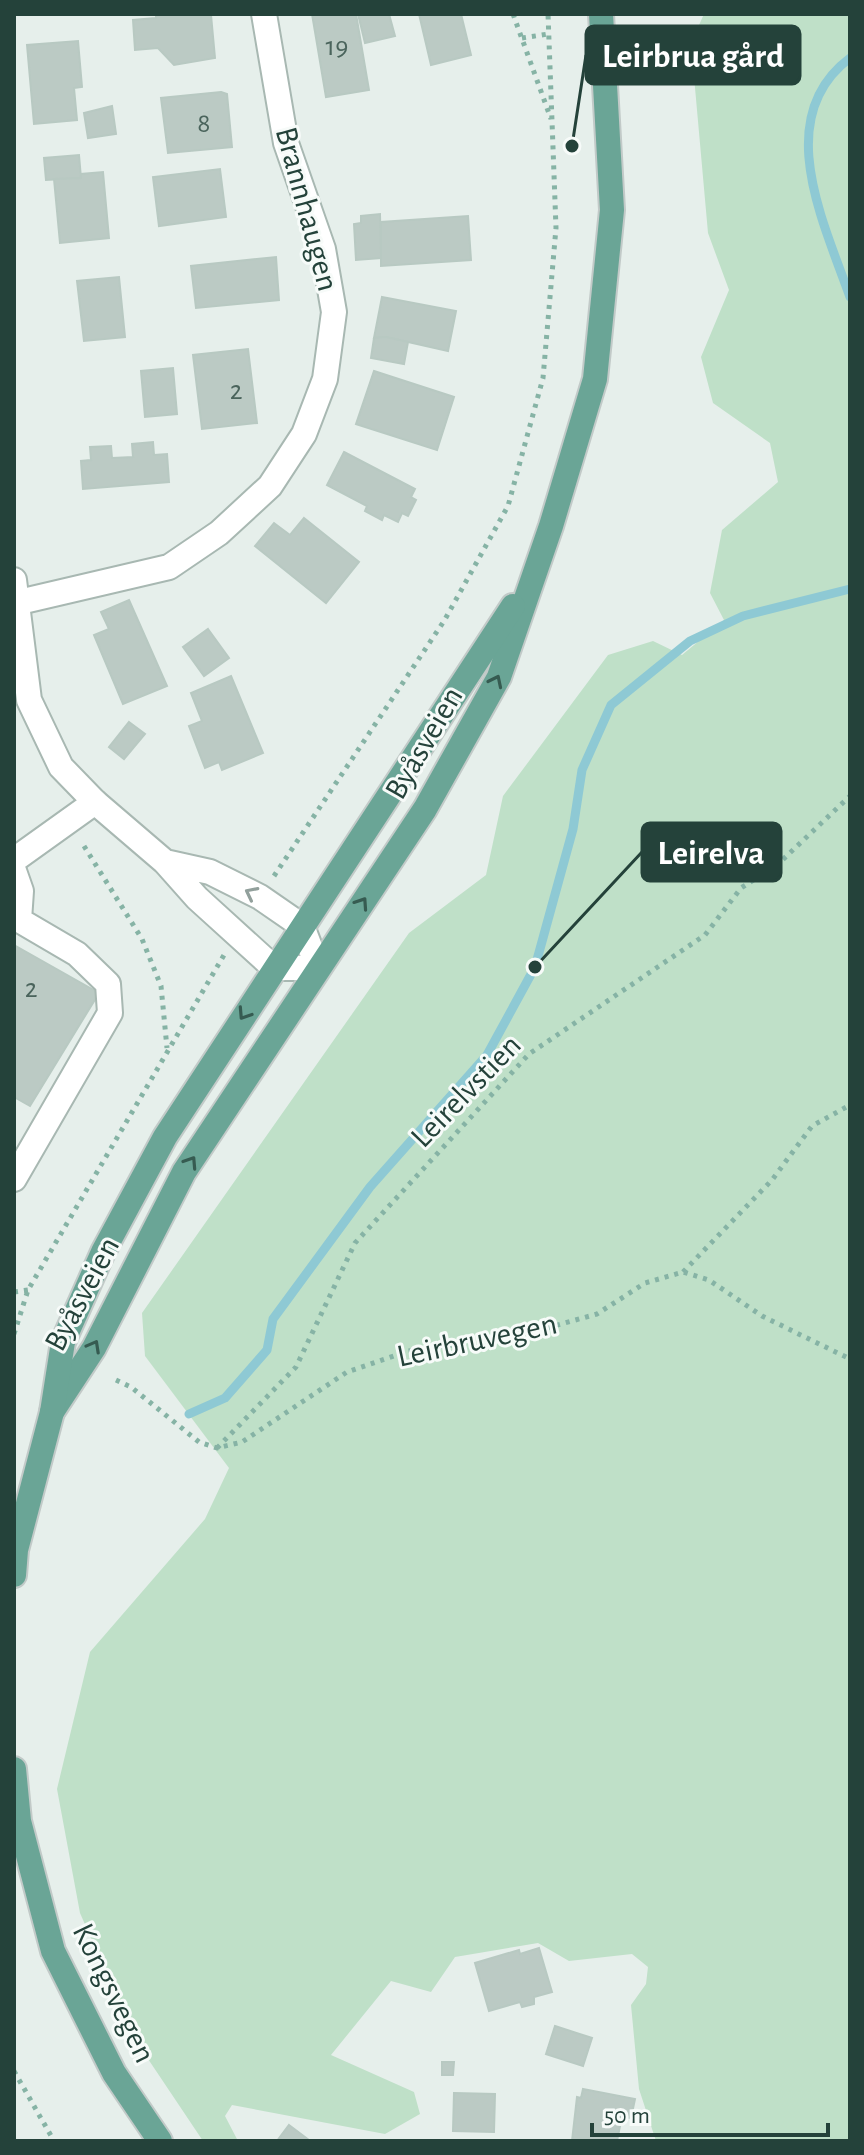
<svg xmlns="http://www.w3.org/2000/svg" width="864" height="2155" viewBox="0 0 864 2155" font-family="'Alegreya Sans',sans-serif">
<style>
.green{fill:#bfe0c8}
.lines{fill:none;stroke-linecap:round;stroke-linejoin:round}
.stream{stroke:#8ec9d4;stroke-width:9}
.building{fill:#bbcac4;stroke:#b8c9c2;stroke-width:2}
.minor-casing{stroke:#a8b8b2;stroke-width:28}
.major-casing{stroke:#c2cac8;stroke-width:28}
.path{stroke:#86b3a5;stroke-width:5;stroke-dasharray:4 6;stroke-linecap:butt}
.minor{stroke:#fff;stroke-width:24}
.major{stroke:#6aa596;stroke-width:24}
.oneway{stroke:#365b51}
.oneway2{stroke:#92a09c}
.labels{text-anchor:middle;dominant-baseline:central;stroke-width:6;stroke-linejoin:round;paint-order:stroke}
.number-label{font-size:28px;fill:#4a645c}
.street-label{font-size:32px;fill:#24423a;stroke:#f7fbf9}
.leader{fill:none;stroke:#24423a;stroke-width:3}
.callout-dot{fill:#24423a;stroke:#f7fbf9;stroke-width:3}
.callout{fill:#24423a;stroke:#24423a;stroke-width:3}
.callout-label{font-size:34px;text-anchor:middle;font-weight:bold;fill:#fff}
</style>
<rect width="100%" height="100%" fill="#e6efeb"/>
<polygon class="green" points="704,14 850,14 850,2141 656,2141 639,2089 631,2005 646,1984 648,1967 632,1954 569,1961 538,1943 455,1957 431,1992 391,1981 331,2055 414,2092 420,2114 385,2134 232,2105 225,2116 238,2141 203,2141 136,2041 80,1913 57,1789 90,1652 205,1519 229,1468 145,1356 142,1313 409,933 486,875 503,796 608,655 653,641 682,655 724,620 710,593 722,530 778,482 770,443 713,403 701,357 729,290 708,233 691,43"/>
<g class="lines">
<g class="stream">
<path d="M 850,58 C 771,117 824,223 850,297"/>
<polyline points="189,1414 225,1398 267,1350 273,1319 370,1187 487,1055 535,967 573,829 582,770 611,705 690,641 743,616 850,589"/>
</g>
</g>
<g class="building">
<polygon points="312,14 356,14 369,90 326,97"/>
<polygon points="358,14 389,14 395,36 365,43"/>
<polygon points="419,14 461,14 471,55 431,65"/>
<polygon points="156,15 211,15 215,58 174,65 158,48 135,50 133,20 156,18"/>
<polygon points="78,41 82,87 74,88 77,120 34,124 27,45"/>
<polygon points="221,92 227,94 232,147 168,153 161,98"/>
<polygon points="112,106 116,134 88,138 84,113"/>
<polygon points="79,155 81,178 46,180 44,158"/>
<polygon points="220,169 226,217 159,226 153,177"/>
<polygon points="103,172 109,238 60,243 54,179 81,178 81,174"/>
<polygon points="380,214 381,258 356,260 354,224 361,223 361,216"/>
<polygon points="468,216 471,260 381,266 381,222"/>
<polygon points="276,257 279,300 196,308 191,266"/>
<polygon points="119,277 125,337 84,341 77,281"/>
<polygon points="382,297 456,311 448,351 386,337 374,338"/>
<polygon points="386,337 408,342 404,364 371,358 374,338"/>
<polygon points="248,349 257,423 202,429 193,355"/>
<polygon points="173,368 177,414 145,417 141,371"/>
<polygon points="374,371 454,397 437,450 356,424"/>
<polygon points="153,442 154,455 167,454 169,482 83,489 81,461 91,460 90,447 111,446 112,458 133,457 132,444"/>
<polygon points="344,452 415,489 411,497 416,500 408,516 402,513 398,522 384,515 382,520 365,511 367,506 327,485"/>
<polygon points="304,518 359,562 326,603 255,546 274,523 290,535"/>
<polygon points="129,600 167,686 123,704 94,635 109,629 101,612"/>
<polygon points="208,629 229,658 204,676 183,647"/>
<polygon points="231,676 263,753 222,770 219,762 205,768 189,726 202,721 191,693"/>
<polygon points="129,722 145,734 124,759 109,747"/>
<polygon points="14,945 99,993 30,1106 14,1097"/>
<polygon points="539,1948 552,1992 534,1997 534,2004 522,2007 520,2002 489,2011 475,1963 519,1950 520,1954"/>
<polygon points="555,2026 592,2038 583,2066 546,2054"/>
<polygon points="442,2062 454,2062 453,2075 442,2075"/>
<polygon points="583,2089 635,2099 631,2118 622,2116 617,2141 572,2141 577,2097 581,2098"/>
<polygon points="454,2093 495,2094 494,2132 453,2131"/>
<polygon points="289,2125 309,2140 308,2141 277,2141"/>
</g>
<g class="lines">
<defs>
<g id="minor">
<polyline points="14,580 29,700 61,767 95,802 165,862 197,898 274,968 318,968 302,926 260,897 210,872 165,862"/>
<polyline points="15,603 169,567 219,533 270,486 304,434 325,379 334,312 323,249 286,143 264,14"/>
<polyline points="14,860 95,802"/>
<polyline points="14,871 21,891 19,920 77,954 108,984 110,1013 14,1179"/>
</g>
<g id="major">
<polyline points="52,1412 94,1348 184,1172 425,809 499,677 551,526 595,379 612,210 601,14"/>
<polyline points="14,1575 16,1550 52,1412 63,1342 103,1252 165,1137 513,606"/>
<polyline points="14,1769 19,1821 53,1951 114,2073 160,2141"/>
</g>
</defs>
<use href="#minor" class="minor-casing"/>
<use href="#major" class="major-casing"/>
<g class="path">
<polyline points="513,14 551,119"/>
<polyline points="522,38 548,34"/>
<polyline points="84,846 142,939 161,986 167,1048"/>
<polyline points="274,876 444,621 508,506 543,378 556,228 548,14"/>
<polyline points="683,1272 772,1180 812,1126 850,1105"/>
<polyline points="14,1292 28,1290"/>
<polyline points="14,1334 28,1290 224,955"/>
<polyline points="116,1380 131,1387 199,1442 217,1448 242,1442 347,1372 408,1351 518,1336 597,1314 645,1283 683,1272 709,1280 762,1316 850,1359"/>
<polyline points="217,1448 296,1367 355,1243 529,1054 705,935 741,888 777,865 850,796"/>
<polyline points="14,2071 54,2141"/>
</g>
<use href="#minor" class="minor"/>
<use href="#major" class="major"/>
</g>
<defs><path id="oneway-chevron" d="M-2-3.5L2.5 0L-2 3.5" fill="none" stroke-width="1.6" stroke-linecap="round" stroke-linejoin="round" transform="scale(2)"/></defs>
<g class="oneway">
<use href="#oneway-chevron" transform="translate(496 681) rotate(-64)"/>
<use href="#oneway-chevron" transform="translate(362 903) rotate(-56)"/>
<use href="#oneway-chevron" transform="translate(244 1014) rotate(123)"/>
<use href="#oneway-chevron" transform="translate(191 1162) rotate(-57)"/>
<use href="#oneway-chevron" transform="translate(94 1346) rotate(-61)"/>
</g>
<use class="oneway2" href="#oneway-chevron" transform="translate(251 893) rotate(-153)"/>
<g class="labels">
<g class="number-label">
<text x="337" y="47">19</text>
<text x="204" y="124">8</text>
<text x="236" y="391">2</text>
<text x="31" y="989">2</text>
</g>
<g class="street-label">
<text transform="translate(307 209) rotate(75)">Brannhaugen</text>
<text transform="translate(424 743) rotate(-60)">Byåsveien</text>
<text transform="translate(466 1091) rotate(-46)">Leirelvstien</text>
<text transform="translate(82 1294) rotate(-62)">Byåsveien</text>
<text transform="translate(477 1340) rotate(-12)">Leirbruvegen</text>
<text transform="translate(114 1993) rotate(64)">Kongsvegen</text>
</g>
</g>
<path class="leader" d="M572 146L586 55M535 967L642 852"/>
<g class="callout-dot">
<circle cx="572" cy="146" r="8"/>
<circle cx="535" cy="967" r="8"/>
</g>
<g class="callout">
<rect x="586" y="26" width="214" height="58" rx="8"/>
<rect x="642" y="823" width="139" height="58" rx="8"/>
</g>
<g class="callout-label">
<text x="693" y="67">Leirbrua gård</text>
<text x="711" y="864">Leirelva</text>
</g>
<rect width="864" height="2155" fill="none" stroke="#24423a" stroke-width="32"/>
<path d="M592 2123v12h236v-12" fill="none" stroke="#24423a" stroke-width="4"/>
<text x="604" y="2123" font-size="24" fill="#24423a" stroke="#f7fbf9" stroke-width="6" paint-order="stroke">50 m</text>
</svg>
